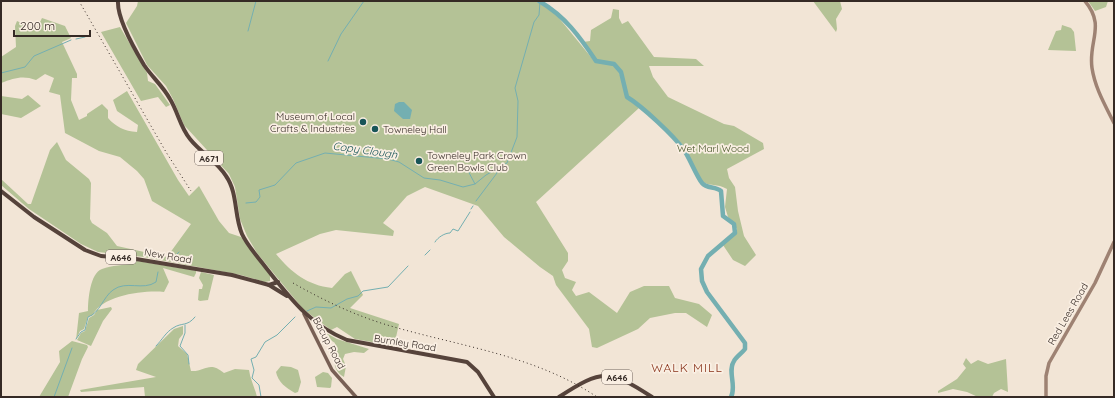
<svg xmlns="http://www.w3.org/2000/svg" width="1115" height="398" viewBox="0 0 1115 398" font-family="Quicksand,sans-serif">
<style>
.green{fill:#b4c296}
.water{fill:#74afb1}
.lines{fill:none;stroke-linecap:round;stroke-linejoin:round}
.stream{stroke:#74afb1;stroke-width:1}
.river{stroke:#74afb1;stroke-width:4.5}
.secondary{stroke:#9e8273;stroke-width:3.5}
.primary{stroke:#786055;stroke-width:3.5}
.highway{stroke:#56433b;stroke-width:4}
.rail{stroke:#352a25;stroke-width:1;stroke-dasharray:1 3;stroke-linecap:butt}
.poi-dot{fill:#185558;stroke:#faefe3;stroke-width:1.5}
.labels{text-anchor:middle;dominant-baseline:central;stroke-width:3.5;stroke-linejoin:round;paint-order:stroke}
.shield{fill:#faefe3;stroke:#70655e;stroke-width:1}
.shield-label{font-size:9px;font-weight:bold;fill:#352a25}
.poi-label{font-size:10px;fill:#352a25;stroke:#faefe3;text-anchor:start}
.park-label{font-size:10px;fill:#455427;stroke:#faefe3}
.street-label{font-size:10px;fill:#352a25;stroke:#faefe3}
.water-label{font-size:11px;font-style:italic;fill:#185558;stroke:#faefe3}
.quarter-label{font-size:12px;letter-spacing:1px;fill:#883219;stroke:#faefe3}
</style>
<rect width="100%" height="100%" fill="#f2e5d6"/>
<g class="green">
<path d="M 138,1 L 535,1 L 554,12 L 595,62 L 613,65 L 619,72 L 627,98 L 639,108 L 536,202 L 568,253 L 568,261 L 562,270 L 565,278 L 576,282 L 572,290 L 576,296 L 589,292 L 617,313 L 630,292 L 644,286 L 669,286 L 675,298 L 699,304 L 712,315 L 707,327 L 686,313 L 675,313 L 650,318 L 638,329 L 597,348 L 592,347 L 589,329 L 556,285 L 553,276 L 540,267 L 504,237 L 478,206 L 425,187 L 407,196 L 383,223 L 394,231 L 393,236 L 336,230 L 320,234 L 276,254 C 292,273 307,285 332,288 L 345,274 L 351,271 L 363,295 L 350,308 L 399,324 L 394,346 L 355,339 L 337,327 L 331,330 L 303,309 L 257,253 L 247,236 L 240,219 L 235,187 L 229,174 L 184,125 L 173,99 L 166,86 L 147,65 L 126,23 L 137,6 Z"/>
<polygon points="813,1 840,1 842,9 836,19 837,29 836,32"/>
<polygon points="1088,1 1108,1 1106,7 1095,11"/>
<path d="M 613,9 L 619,10 L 619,18 L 622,24 L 628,21 L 654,57 L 696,59 L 704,66 L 649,66 L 653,77 L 668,97 L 724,124 L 734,126 L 763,143 L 764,149 L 727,169 L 729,178 L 735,187 L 738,211 L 744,236 L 756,255 L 745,266 L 733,260 L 723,245 L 735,234 L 737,229 L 728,217 L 725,207 L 727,189 C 717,183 710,187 701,181 L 683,145 L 640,104 L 628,96 L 622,71 L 615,63 L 597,60 L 583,42 L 590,41 L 591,30 L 611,18 Z"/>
<path d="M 42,18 L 65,26 L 71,38 L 62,42 L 77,74 L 77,78 L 72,78 L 71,100 L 79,120 L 87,116 L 87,114 L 102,104 L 108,110 L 108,118 C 116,127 124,131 137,132 L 138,125 L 117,111 L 113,100 L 127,91 L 178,180 L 189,196 L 199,186 L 219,221 L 229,233 L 241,237 L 270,275 L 270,281 L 265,282 L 241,275 L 144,257 L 98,252 L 81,244 L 29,209 L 1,185 L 1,179 L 28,204 L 31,204 L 50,150 L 57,142 L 66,160 L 89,179 L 91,183 L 90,219 L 92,223 L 107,233 L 117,246 L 167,257 L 191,224 L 152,201 L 144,179 L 137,171 L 120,157 L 99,151 L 65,133 L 60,95 L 49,92 L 54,78 L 45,74 L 36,80 C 23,75 14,78 1,83 L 1,57 L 16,47 L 15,26 L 17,21 L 36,30 Z"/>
<polygon points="1062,25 1071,28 1074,32 1076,51 1048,50 1056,31 1061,30"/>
<polygon points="120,27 147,73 148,81 155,84 170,105 166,107 158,97 141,101 101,32"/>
<polygon points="28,95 41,106 21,118 1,114 1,96 22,99"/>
<path d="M 137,261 L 192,270 L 196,271 L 196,273 L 194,277 L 163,268 L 169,282 L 164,292 C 145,290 102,295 93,315 L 88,317 L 84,329 L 80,331 L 76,340 L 79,313 L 88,311 C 88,300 90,273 102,269 C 112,265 124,265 133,264 Z"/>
<polygon points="201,272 214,275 208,300 200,301 198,300 199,289 202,289 203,285 199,278"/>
<polygon points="111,307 112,309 103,321 91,346 77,340 81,333 85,331 89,318 94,315 97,310"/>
<path d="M 183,326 L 183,334 L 179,339 L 178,346 L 187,354 L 191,371 C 205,372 209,360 224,373 L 235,369 L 249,370 C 250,379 255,388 257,397 L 145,397 L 144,387 L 81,392 L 80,390 L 156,377 L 136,370 L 138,364 L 174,329 Z"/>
<path d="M 326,333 L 337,339 L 369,349 L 364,353 L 354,352 L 345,354 L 343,359 L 346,366 L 344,377 C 331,370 334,355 335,343 L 329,339 Z"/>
<polygon points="72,341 87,345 88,347 82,359 68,397 39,397 60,362 59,351"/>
<polygon points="966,358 971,364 978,360 988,364 1006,359 1008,392 1001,389 994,393 992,397 978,397 967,392 953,389 938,393 938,391 957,379 966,368 963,364"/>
<path d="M 281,366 L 291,367 L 298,370 L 301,382 L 298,392 L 295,393 C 286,388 278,382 276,372 Z"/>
<polygon points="323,372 328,373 332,378 331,387 330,388 317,387 315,377"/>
</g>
<polygon class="water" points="399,102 404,102 412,110 410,119 403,119 394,111 395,104"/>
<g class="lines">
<g class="stream">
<polyline points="248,31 256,1"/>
<polyline points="76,39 85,37"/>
<polyline points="328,61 341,34 364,1"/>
<polyline points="1,73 25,67 34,56 71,40"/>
<polyline points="466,167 475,184 486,175 507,163 517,137 518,101 515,88 534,22 539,15 540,2"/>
<polyline points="476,201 497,173 497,169"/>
<polyline points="246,203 256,202 260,197 259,190 275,185 296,163 325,153 388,159 399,162 424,178 440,180 463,187 475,184"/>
<polyline points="471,209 473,206"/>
<path d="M 435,242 C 438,237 445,233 450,233 L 453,229 L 458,231 L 470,212"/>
<polyline points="425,255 430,250"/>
<polyline points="172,259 179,252"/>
<polyline points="307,311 316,307 331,308 347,299 358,296 363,291 388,287 408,266"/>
<polyline points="185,325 185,333 180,346 188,355 189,364"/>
<path d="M 76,339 L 81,332 L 85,330 L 88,317 C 100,313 103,297 113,290 C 126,280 143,291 156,282 L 158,272"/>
<path d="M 156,346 C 162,340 166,332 173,328 C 182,322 187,327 195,317"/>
<polyline points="54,397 72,348"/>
<polyline points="261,397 259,385 252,378 254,370 251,359 256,357 265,342 277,335 295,317"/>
</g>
<path class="river" d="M 539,1 C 565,16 580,37 596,61 L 614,64 L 621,72 L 627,97 C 642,106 674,136 684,150 C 690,159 696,175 702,183 C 707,189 715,186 721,191 L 723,216 L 734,224 L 735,233 L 708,256 L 701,269 L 702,281 L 707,292 L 745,343 L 745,349 C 742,353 736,357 734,361 C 727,371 737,386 731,397"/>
<g class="secondary">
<path d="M 1085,1 C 1106,26 1088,41 1092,68 C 1095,88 1105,105 1114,123"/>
<polyline points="1046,397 1046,376 1049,363 1095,283 1114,242"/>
</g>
<polyline class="primary" points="304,314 332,370 356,397"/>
<g class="highway">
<path d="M 118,1 C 117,18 135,50 144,65 C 152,77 163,86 170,99 C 178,112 180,127 190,139 C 201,153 217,161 226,176 C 238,193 234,216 242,234 C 248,247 259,258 267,269 C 291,299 310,325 347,340 L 467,362 L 478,372 L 494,397"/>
<polyline points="1,191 34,217 85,250 101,256 136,259 232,275 269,285 278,282"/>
<polyline points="269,285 287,296"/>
<path d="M 559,397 C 602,369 609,369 652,397"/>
</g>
<g class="rail">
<polyline points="79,1 166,152 191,191"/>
<path d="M 293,283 C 323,300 352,314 384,324 C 456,346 533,354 597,397"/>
</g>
</g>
<g class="poi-dot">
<circle cx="363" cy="122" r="4"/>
<circle cx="375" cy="129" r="4"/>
<circle cx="419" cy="161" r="4"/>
</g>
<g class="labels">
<g class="shield">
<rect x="195" y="151" width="28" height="14" rx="3"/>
<rect x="106" y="250" width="30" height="14" rx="3"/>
<rect x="602" y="370" width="30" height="14" rx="3"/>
</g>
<g class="shield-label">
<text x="209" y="158">A671</text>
<text x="121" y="257">A646</text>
<text x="617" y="377">A646</text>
</g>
<g class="poi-label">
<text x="355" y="116" text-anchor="end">Museum of Local<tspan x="355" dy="12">Crafts &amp; Industries</tspan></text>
<text x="383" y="129">Towneley Hall</text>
<text x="427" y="155">Towneley Park Crown<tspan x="427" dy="12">Green Bowls Club</tspan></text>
</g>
<g class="park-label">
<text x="713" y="148">Wet Marl Wood</text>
</g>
<g class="street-label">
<text transform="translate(168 256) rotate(10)">New Road</text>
<text transform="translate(1068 314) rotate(-60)">Red Lees Road</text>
<text transform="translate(329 343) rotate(62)">Bacup Road</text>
<text transform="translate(405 343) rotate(9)">Burnley Road</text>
</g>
<g class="water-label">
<text transform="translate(365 150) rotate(8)">Copy Clough</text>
</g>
<g class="quarter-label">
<text x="687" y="367">WALK MILL</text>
</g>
</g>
<rect width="1115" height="398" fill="none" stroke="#352a25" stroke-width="4"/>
<path d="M14 30v6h76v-6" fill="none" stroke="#352a25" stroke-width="2"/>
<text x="20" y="30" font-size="12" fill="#352a25" stroke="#faefe3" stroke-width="3" paint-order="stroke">200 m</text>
</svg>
